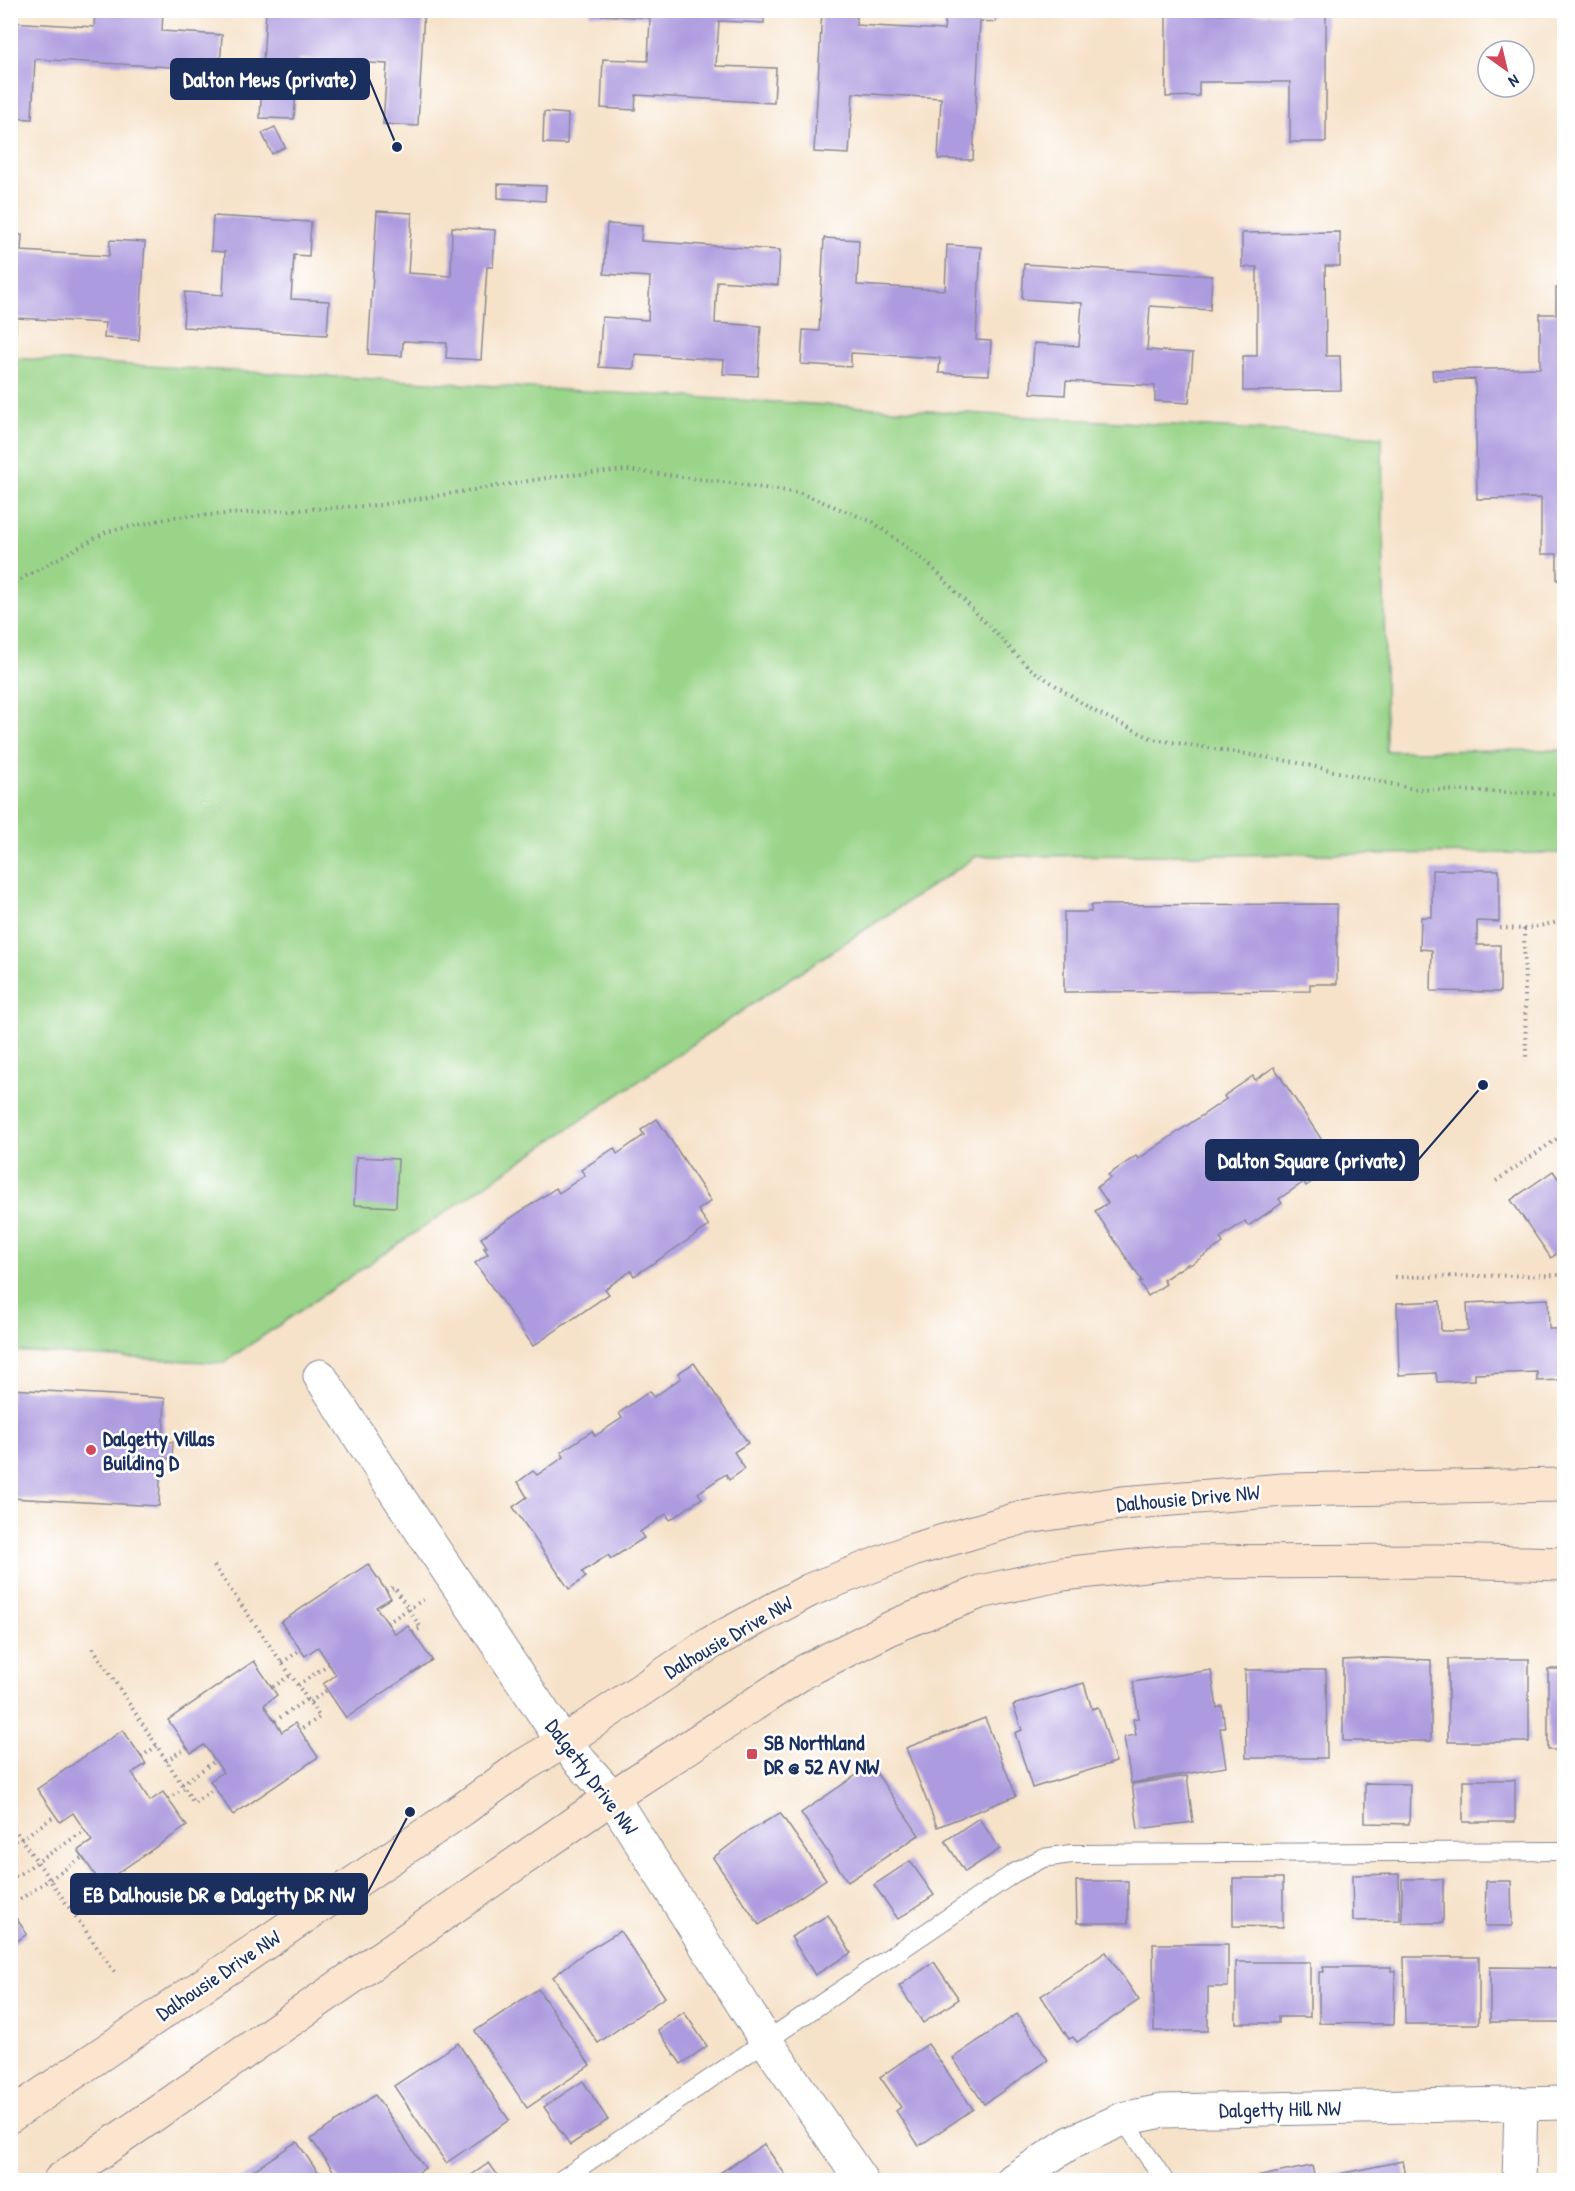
<svg xmlns="http://www.w3.org/2000/svg" width="1575" height="2191" viewBox="0 0 1575 2191" font-family="'Patrick Hand',sans-serif">
<style>
.green{fill:#99d488;stroke:#5a8273;stroke-width:1.5}
.building{fill:#ad9bdf}
.lines{fill:none;stroke-linecap:round;stroke-linejoin:round}
.lane-casing{stroke:#888894;stroke-width:20}
.street-casing{stroke:#888894;stroke-width:35}
.secondary-casing{stroke:#888894;stroke-width:35}
.path{stroke:#888894;stroke-width:4;stroke-dasharray:1.5 4.5;stroke-linecap:butt}
.lane{stroke:#fff;stroke-width:18}
.street{stroke:#fff;stroke-width:33}
.secondary{stroke:#fce5cf;stroke-width:33}
.poi-dot{fill:#d1495b;stroke:#fff;stroke-width:2}
.labels{text-anchor:middle;dominant-baseline:central;stroke-width:5;stroke-linejoin:round;paint-order:stroke}
.poi-label{font-size:21px;font-weight:bold;fill:#1b2f5e;stroke:#fff;text-anchor:start}
.street-label{font-size:21px;fill:#1b2f5e;stroke:#fff}
.leader{fill:none;stroke:#1b2f5e;stroke-width:2}
.callout-dot{fill:#1b2f5e;stroke:#fff;stroke-width:2}
.callout{fill:#1b2f5e;stroke:#1b2f5e;stroke-width:2}
.callout-label{font-size:22px;text-anchor:middle;font-weight:bold;fill:#fff}
</style>
<rect width="100%" height="100%" fill="#fff"/>
<filter id="ink" filterUnits="userSpaceOnUse"><feTurbulence type="fractalNoise" baseFrequency=".0167" numOctaves="2"/><feDisplacementMap in="SourceGraphic" scale="12" xChannelSelector="R" yChannelSelector="G"/><feConvolveMatrix kernelMatrix="1 2 1 2 8 2 1 2 1" color-interpolation-filters="sRGB"/></filter>
<filter id="wash" filterUnits="userSpaceOnUse"><feTurbulence type="fractalNoise" baseFrequency=".008" numOctaves="4" result="noise"/><feDisplacementMap in="SourceGraphic" scale="24" xChannelSelector="R" yChannelSelector="G"/><feGaussianBlur stdDeviation="1.35" result="paint"/><feColorMatrix in="noise" values="0 0 0 0 0 0 0 0 0 0 0 0 0 0 0 0 0 1.4 0 .05"/><feComposite in="paint" operator="in"/></filter>
<g filter="url(#wash)">
<rect width="100%" height="100%" fill="#f6e2c9"/>
<polygon class="green" points="10,358 1382,437 1386,751 1564,750 1564,853 977,856 770,992 223,1363 11,1351"/>
<g id="blocks">
<g class="building">
<polygon points="95,10 163,10 162,31 222,35 220,70 35,59 32,119 10,118 10,22 94,27"/>
<polygon points="266,10 424,10 418,126 383,124 387,64 298,59 294,119 260,118"/>
<polygon points="590,10 764,10 764,23 719,21 716,66 776,68 774,103 636,95 635,110 601,108 603,59 648,61 650,18 590,14"/>
<polygon points="822,10 857,10 856,25 944,30 946,10 996,10 996,22 980,21 973,160 938,159 941,98 853,93 849,154 814,152"/>
<polygon points="1166,10 1200,10 1200,14 1289,14 1289,10 1326,10 1326,142 1290,142 1290,82 1199,82 1199,96 1166,97"/>
<polygon points="544,112 568,114 567,144 543,143"/>
<polygon points="275,127 285,147 272,154 262,133"/>
<polygon points="498,184 546,186 545,201 498,198"/>
<polygon points="377,211 412,213 408,273 451,276 452,227 495,230 493,267 487,267 481,360 446,358 447,343 403,341 402,356 368,354"/>
<polygon points="213,216 311,222 309,256 294,255 291,299 329,301 327,335 183,327 185,292 223,295 225,252 211,251"/>
<polygon points="607,224 642,226 641,241 780,250 778,285 717,281 715,323 761,326 758,376 723,374 724,360 635,354 634,369 599,367 602,317 648,320 650,277 604,274"/>
<polygon points="1340,232 1340,266 1325,266 1326,356 1340,356 1341,390 1243,391 1243,356 1257,356 1257,267 1242,267 1242,233"/>
<polygon points="10,235 22,235 21,251 109,256 110,240 145,242 139,340 104,338 105,323 16,318 16,332 10,332"/>
<polygon points="824,238 859,240 857,285 945,290 947,245 981,247 976,340 991,341 989,375 939,373 940,358 851,353 851,367 801,364 803,330 819,331"/>
<polygon points="1560,261 1564,261 1564,607 1562,607 1562,580 1557,580 1557,554 1541,554 1541,498 1477,499 1475,379 1433,380 1432,370 1540,368 1540,314 1556,314 1556,288 1561,288"/>
<polygon points="1024,264 1212,276 1210,310 1150,306 1147,350 1193,353 1189,403 1155,401 1155,386 1066,381 1065,395 1031,393 1034,343 1079,346 1082,303 1022,299"/>
<polygon points="1432,870 1499,870 1499,922 1477,921 1477,945 1500,945 1500,992 1431,991 1432,950 1420,949 1421,917 1432,917"/>
<polygon points="1337,904 1337,984 1310,984 1310,991 1064,992 1064,912 1091,912 1091,905"/>
<polygon points="1274,1067 1327,1148 1314,1157 1325,1173 1306,1186 1304,1182 1279,1199 1282,1203 1248,1226 1245,1221 1220,1238 1223,1243 1190,1265 1189,1263 1163,1280 1166,1284 1148,1296 1139,1282 1142,1281 1095,1211 1108,1203 1097,1187 1110,1178 1108,1175 1136,1156 1138,1159 1226,1099 1224,1096 1253,1076 1255,1080"/>
<polygon points="657,1119 711,1201 698,1210 709,1226 634,1276 631,1271 605,1289 609,1294 533,1346 475,1263 488,1254 484,1248 487,1247 481,1238 556,1188 559,1193 585,1175 581,1170 614,1148 617,1154 644,1135 641,1130"/>
<polygon points="356,1157 398,1159 396,1207 354,1205"/>
<polygon points="1553,1171 1564,1187 1564,1248 1551,1258 1511,1200"/>
<polygon points="1548,1299 1549,1329 1564,1329 1564,1380 1537,1381 1537,1372 1475,1374 1475,1380 1437,1382 1436,1373 1399,1375 1397,1303 1440,1301 1441,1331 1463,1331 1468,1330 1467,1303"/>
<polygon points="694,1363 748,1443 734,1452 745,1469 729,1480 726,1474 698,1493 702,1498 670,1520 666,1514 640,1532 644,1538 611,1559 608,1555 582,1572 586,1577 569,1589 513,1507 527,1497 518,1482 533,1471 537,1475 564,1457 561,1452 592,1431 595,1436 622,1418 619,1413 650,1391 654,1397 681,1378 678,1373"/>
<polygon points="10,1389 165,1398 163,1442 173,1442 172,1459 161,1458 159,1506 10,1498"/>
<polygon points="368,1564 391,1598 376,1607 395,1634 408,1626 432,1660 346,1718 323,1684 336,1675 318,1647 305,1656 281,1622"/>
<polygon points="1385,1658 1431,1660 1431,1741 1343,1741 1343,1660"/>
<rect x="1448" y="1659" width="81" height="83"/>
<polygon points="254,1661 277,1695 264,1705 282,1732 295,1723 318,1757 233,1815 210,1781 223,1772 204,1745 191,1753 168,1720"/>
<rect x="1548" y="1669" width="16" height="81"/>
<polygon points="1211,1670 1217,1708 1222,1706 1225,1728 1220,1728 1226,1767 1131,1783 1124,1737 1136,1735 1133,1719 1139,1718 1133,1682"/>
<polygon points="1245,1670 1326,1670 1327,1758 1246,1758"/>
<polygon points="1084,1683 1092,1709 1098,1707 1116,1762 1032,1788 1015,1733 1022,1730 1013,1705"/>
<polygon points="985,1718 1016,1796 937,1827 906,1748"/>
<polygon points="123,1730 146,1764 132,1773 150,1801 163,1792 187,1826 101,1884 78,1850 92,1841 73,1813 60,1822 37,1789"/>
<polygon points="871,1765 919,1835 848,1882 801,1813"/>
<polygon points="1187,1776 1193,1822 1138,1829 1132,1784"/>
<rect x="1463" y="1780" width="52" height="42"/>
<polygon points="1365,1783 1410,1784 1409,1824 1365,1823"/>
<polygon points="780,1813 826,1879 759,1925 713,1858 744,1834"/>
<polygon points="979,1818 1000,1849 965,1872 945,1841"/>
<polygon points="910,1861 934,1895 898,1919 874,1885"/>
<polygon points="1399,1874 1400,1920 1353,1921 1352,1875"/>
<polygon points="1233,1878 1283,1878 1283,1927 1233,1926"/>
<rect x="1402" y="1879" width="41" height="44"/>
<polygon points="1076,1881 1128,1881 1128,1923 1077,1923"/>
<polygon points="1486,1881 1511,1881 1512,1926 1485,1926"/>
<polygon points="10,1909 27,1934 10,1946"/>
<polygon points="828,1915 851,1953 815,1975 791,1937"/>
<polygon points="620,1931 665,1997 598,2043 553,1977 585,1952"/>
<polygon points="1153,1944 1228,1944 1228,1987 1208,1987 1208,2031 1154,2031"/>
<polygon points="1106,1952 1139,2000 1077,2042 1073,2037 1069,2039 1041,1996"/>
<polygon points="1404,1957 1479,1957 1479,2024 1405,2024"/>
<polygon points="934,1962 959,1999 923,2023 899,1986"/>
<polygon points="1236,1962 1310,1962 1310,2017 1278,2017 1278,2023 1236,2023"/>
<polygon points="1323,1967 1391,1967 1391,1971 1395,1971 1394,2024 1319,2023 1319,1972 1324,1972"/>
<polygon points="1490,1967 1564,1968 1564,2022 1490,2022"/>
<polygon points="538,1989 590,2065 527,2108 475,2031"/>
<polygon points="684,2012 707,2046 681,2064 658,2030"/>
<polygon points="1017,2014 1048,2060 984,2104 953,2058"/>
<polygon points="458,2043 509,2120 446,2163 394,2086"/>
<polygon points="928,2044 973,2109 919,2146 896,2111 901,2107 880,2077"/>
<polygon points="583,2081 608,2120 570,2145 544,2107"/>
<polygon points="375,2095 425,2168 407,2180 340,2180 311,2139"/>
<polygon points="297,2142 323,2180 239,2180 293,2144"/>
<polygon points="764,2144 789,2180 709,2180 740,2160"/>
<polygon points="1403,2161 1407,2180 1325,2180 1324,2177"/>
<polygon points="489,2163 501,2180 464,2180"/>
<polygon points="1312,2166 1315,2180 1245,2180 1245,2179"/>
</g>
</g>
</g>
<g filter="url(#ink)">
<use href="#blocks" fill-opacity="0" stroke="#888894" stroke-width="1.5"/>
<g class="lines">
<defs>
<g id="lane">
<polyline points="1123,2119 1164,2180"/>
<polyline points="561,2180 1014,1873 1043,1858 1071,1854 1564,1851"/>
</g>
<g id="street">
<polyline points="320,1376 402,1502 563,1742 612,1797 766,2041 861,2180"/>
<polyline points="1013,2180 1070,2143 1123,2119 1162,2111 1564,2103"/>
<polyline points="1519,2180 1521,2104"/>
</g>
<g id="secondary">
<polyline points="10,2116 463,1809 521,1767 563,1742 711,1643 810,1590 913,1550 1021,1518 1122,1503 1283,1490 1564,1485"/>
<polyline points="60,2180 612,1797 805,1671 899,1624 980,1592 1063,1574 1172,1562 1441,1561 1564,1564"/>
</g>
</defs>
<use href="#lane" class="lane-casing"/>
<use href="#street" class="street-casing"/>
<use href="#secondary" class="secondary-casing"/>
<g class="path">
<polyline points="10,585 106,532 175,517 380,505 559,476 627,470 715,481 800,493 873,522 930,565 1028,667 1094,711 1153,739 1294,762 1413,789 1564,794"/>
<polyline points="1500,928 1524,929 1564,921"/>
<polyline points="1524,929 1526,1059"/>
<polyline points="1496,1181 1564,1134"/>
<polyline points="1395,1277 1564,1275"/>
<polyline points="214,1566 320,1717 300,1730"/>
<polyline points="386,1591 394,1587 421,1628 413,1632"/>
<polyline points="387,1623 424,1599"/>
<polyline points="93,1648 194,1803 215,1788"/>
<polyline points="282,1663 300,1650"/>
<polyline points="298,1685 329,1664"/>
<polyline points="273,1687 291,1675"/>
<polyline points="310,1702 327,1690"/>
<polyline points="275,1721 307,1699"/>
<polyline points="141,1757 157,1746"/>
<polyline points="166,1761 187,1747"/>
<polyline points="182,1784 215,1761"/>
<polyline points="168,1799 184,1788"/>
<polyline points="10,1823 115,1973"/>
<polyline points="21,1839 55,1816"/>
<polyline points="10,1844 20,1837"/>
<polyline points="10,1880 84,1831"/>
<polyline points="10,1906 83,1857"/>
</g>
<use href="#lane" class="lane"/>
<use href="#street" class="street"/>
<use href="#secondary" class="secondary"/>
</g>
</g>
<g class="poi-dot">
<circle cx="91" cy="1450" r="6"/>
<rect x="746" y="1748" width="12" height="12" rx="3"/>
</g>
<g class="labels">
<g class="poi-label">
<text x="103" y="1438">Dalgetty Villas<tspan x="103" dy="24">Building D</tspan></text>
<text x="764" y="1742">SB Northland<tspan x="764" dy="24">DR @ 52 AV NW</tspan></text>
</g>
<g class="street-label">
<text transform="translate(1188 1498) rotate(-5)">Dalhousie Drive NW</text>
<text transform="translate(728 1637) rotate(-30)">Dalhousie Drive NW</text>
<text transform="translate(592 1777) rotate(53)">Dalgetty Drive NW</text>
<text transform="translate(218 1975) rotate(-34)">Dalhousie Drive NW</text>
<text transform="translate(1280 2109) rotate(-1)">Dalgetty Hill NW</text>
</g>
</g>
<path class="leader" d="M397 147L369 79M1483 1085L1418 1160M410 1812L367 1894"/>
<g class="callout-dot">
<circle cx="397" cy="147" r="6"/>
<circle cx="1483" cy="1085" r="6"/>
<circle cx="410" cy="1812" r="6"/>
</g>
<g class="callout">
<rect x="171" y="59" width="198" height="40" rx="6"/>
<rect x="1206" y="1140" width="212" height="40" rx="6"/>
<rect x="71" y="1874" width="296" height="40" rx="6"/>
</g>
<g class="callout-label">
<text x="270" y="87">Dalton Mews (private)</text>
<text x="1312" y="1168">Dalton Square (private)</text>
<text x="219" y="1902">EB Dalhousie DR @ Dalgetty DR NW</text>
</g>
<rect width="1575" height="2191" fill="none" stroke="#fff" stroke-width="36"/>
<g transform="translate(1506 69) rotate(146)"><circle r="28" fill="#ffffff" stroke="#a4acbf" stroke-width="1.5"/>
<path d="M0-4.5L10 22L0 15L-10 22Z" fill="#d1495b"/>
<text y="-9" font-size="16" font-weight="bold" text-anchor="middle" fill="#1b2f5e">N</text>
</g>
</svg>
